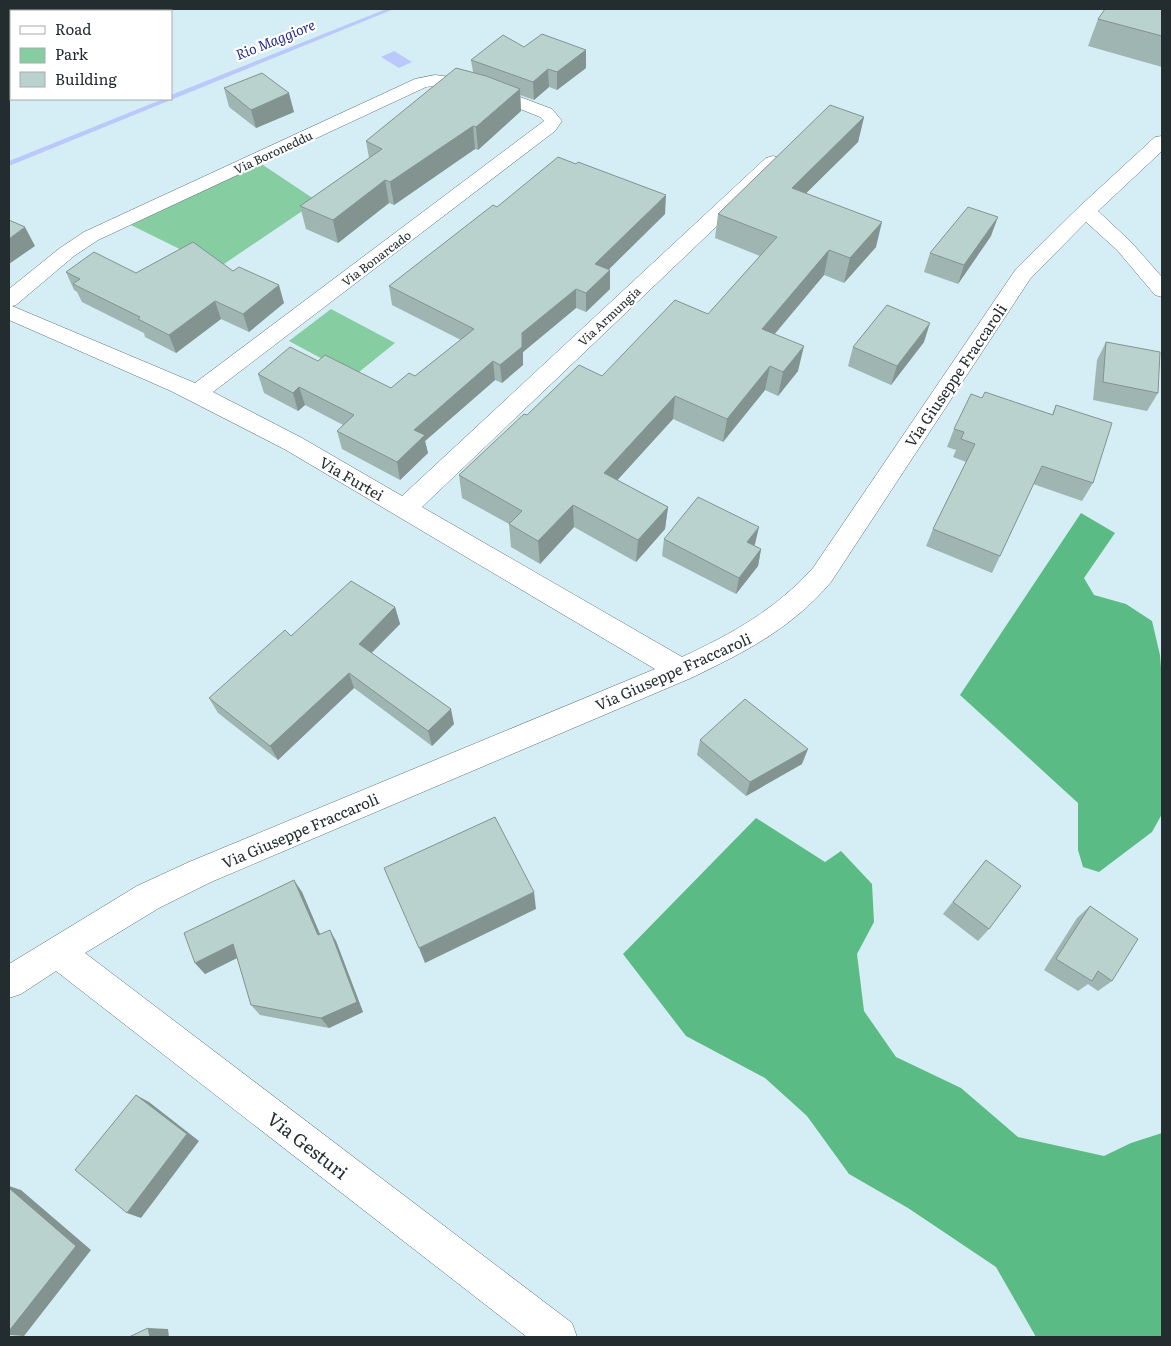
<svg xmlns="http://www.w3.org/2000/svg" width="1171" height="1346" viewBox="0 0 1171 1346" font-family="Literata,serif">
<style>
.green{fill:#86cda1}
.forest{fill:#5bbb84}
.water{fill:#bbc8fb}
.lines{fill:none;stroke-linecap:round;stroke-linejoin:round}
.stream{fill:#bbc8fb;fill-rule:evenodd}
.street-casing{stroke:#5c7278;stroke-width:1}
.street{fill:#fff;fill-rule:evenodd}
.wall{fill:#9fb5b1}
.shaded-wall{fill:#829390}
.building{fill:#b9d2ce;stroke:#829390}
.labels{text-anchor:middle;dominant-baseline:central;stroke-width:4.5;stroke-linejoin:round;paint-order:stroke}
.far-street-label{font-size:12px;fill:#232d2f;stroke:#fff}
.far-water-label{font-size:14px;font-style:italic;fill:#292c8a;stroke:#fff}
.street-label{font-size:15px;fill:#232d2f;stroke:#fff}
.near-street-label{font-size:18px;fill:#232d2f;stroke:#fff}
</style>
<rect width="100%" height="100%" fill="#d5eef5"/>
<g class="green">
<polygon points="260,163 317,201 218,268 131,225"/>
<polygon points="331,309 395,343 354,376 289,341"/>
</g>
<g class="forest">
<polygon points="1081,513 1115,533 1084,578 1094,595 1126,604 1152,621 1160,655 1162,680 1162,814 1152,832 1099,872 1083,867 1078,850 1078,803 960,695"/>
<polygon points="756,818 825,862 841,851 872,884 874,922 857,954 864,1011 896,1057 961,1088 1018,1137 1104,1156 1131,1143 1162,1133 1162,1337 1036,1337 996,1267 908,1208 849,1174 807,1116 765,1078 686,1036 623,954"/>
</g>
<polygon class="water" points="394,51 412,62 399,68 381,57"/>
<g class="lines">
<polygon class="stream" points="386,9 394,9 9,166 9,161 163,99 171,99 171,95"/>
<defs>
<path id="street" d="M 435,75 L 467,79 L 507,92 L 552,109 L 562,121 L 555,131 L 213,392 L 302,438 L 402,496 L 766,158 L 773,156 L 780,158 L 782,162 L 780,166 L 422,507 L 682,657 C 732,634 776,609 813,568 L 1016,269 L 1079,207 L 1155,137 L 1162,136 L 1162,151 L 1098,211 L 1131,242 L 1162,277 L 1162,297 L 1155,295 L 1117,250 L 1086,222 L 1030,279 L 831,582 C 791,629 745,652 691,678 L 211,882 L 159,908 L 85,953 L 572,1323 L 577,1337 L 527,1337 L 56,971 L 21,994 L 9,998 L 9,964 L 137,886 L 189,862 L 655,669 L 286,450 L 171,391 L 9,320 L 9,289 L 60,248 L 84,232 L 415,79 ZM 435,86 C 472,88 505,103 540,117 L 544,121 L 195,383 L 12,306 L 16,305 L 74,256 L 98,240 L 426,87 Z"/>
</defs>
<use href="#street" class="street-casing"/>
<use href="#street" class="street"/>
</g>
<g class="wall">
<polygon points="1162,9 1162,67 1088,46 1098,19"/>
<polygon points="524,47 586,50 586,68 557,90 549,87 534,100 520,95 521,111 478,150 475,149 394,205 389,203 338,243 306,229 300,206 369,158 366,141 473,72 471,60"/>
<polygon points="224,88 294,112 256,128 229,107"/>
<polygon points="864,117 858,142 806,193 876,247 844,283 824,275 774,334 798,371 778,396 765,390 723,442 673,419 617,480 668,507 665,529 636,562 574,527 540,564 511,547 509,524 462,498 459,475 527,415 602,376 708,314 760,256 715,238 718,214"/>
<polygon points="497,207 665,214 608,270 610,270 610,289 586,312 576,308 523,352 523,365 502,383 495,380 425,441 428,453 400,480 342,449 337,431 343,425 305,405 298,411 264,393 258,374 318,361 391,388 415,376 461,340 392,305 389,286"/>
<polygon points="991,236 958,284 924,272 930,253"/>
<polygon points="66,272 136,273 284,303 249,332 221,319 176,353 145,337 144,333 82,302 77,292 74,290"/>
<polygon points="924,342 891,385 848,366 853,347"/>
<polygon points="1106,342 1158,393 1147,411 1093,400 1097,360"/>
<polygon points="982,398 1052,415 1056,405 1093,483 1082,501 1033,484 1000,556 992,573 926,546 933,529 966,462 953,457 956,450 947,447 954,429"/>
<polygon points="664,539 755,544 754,545 761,549 758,566 736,594 662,556"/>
<polygon points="395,607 400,624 372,653 454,724 432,746 354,688 278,760 218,713 209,698 291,636"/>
<polygon points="700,740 802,764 746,796 697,755"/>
<polygon points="986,860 989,929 978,941 943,914"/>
<polygon points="302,892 320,934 336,941 363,1012 329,1028 260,1015 251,1005 237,958 205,974 195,963"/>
<polygon points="1090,906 1112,981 1098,991 1088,984 1078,991 1044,970 1077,918"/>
</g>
<g class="shaded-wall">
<polygon points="586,50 586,68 557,90 557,72"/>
<polygon points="548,69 549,87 534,100 533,82"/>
<polygon points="520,89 521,111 478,150 476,127"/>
<polygon points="289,93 294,112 256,128 251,110"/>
<polygon points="864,117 858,142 787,212 792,188"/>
<polygon points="473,126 475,149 394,205 390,182"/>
<polygon points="385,180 389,203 338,243 333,220"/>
<polygon points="666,195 665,214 595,283 595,264"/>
<polygon points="998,217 991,236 958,284 964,265"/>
<polygon points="882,222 876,247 844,283 850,258"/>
<polygon points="25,227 35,246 9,264 9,239"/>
<polygon points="829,250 824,275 758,354 762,329"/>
<polygon points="610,270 610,289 586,312 586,293"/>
<polygon points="279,285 284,303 249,332 243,314"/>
<polygon points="576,289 576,308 523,352 523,365 502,383 500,365 522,333"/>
<polygon points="215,301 221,319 176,353 169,335"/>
<polygon points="930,323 924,342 891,385 897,366"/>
<polygon points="804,346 798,371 778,396 783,372"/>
<polygon points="493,361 495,380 425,441 428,453 400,480 397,462 414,430"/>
<polygon points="770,366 765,390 723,442 727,419"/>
<polygon points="299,387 305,405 298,411 293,393"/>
<polygon points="675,396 673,419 603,496 604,473"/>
<polygon points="573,505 574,527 540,564 538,541"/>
<polygon points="668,507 665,529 636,562 638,540"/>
<polygon points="759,527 755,544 744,559 747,542"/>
<polygon points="761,549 758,566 736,594 739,578"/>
<polygon points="395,607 400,624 364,660 359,644"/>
<polygon points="349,673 354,688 278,760 270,746"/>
<polygon points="451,709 454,724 432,746 428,731"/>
<polygon points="808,749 802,764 746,796 750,782"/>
<polygon points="294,880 302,892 325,946 318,935"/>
<polygon points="534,892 536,909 425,963 419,948"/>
<polygon points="330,930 336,941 363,1012 329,1028 321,1018"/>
<polygon points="233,944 243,955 205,974 195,963"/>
<polygon points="136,1095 149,1102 199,1141 141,1218 127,1213"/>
<polygon points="9,1186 21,1190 91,1250 24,1336 9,1335"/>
<polygon points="148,1328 168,1329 169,1337 150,1337"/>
</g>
<g class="building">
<polygon points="1105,9 1162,9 1162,36 1098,19"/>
<polygon points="542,34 586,50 557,72 548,69 533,82 471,60 503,35 524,47"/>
<polygon points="456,68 486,76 520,89 476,127 473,126 390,182 385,180 333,220 300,206 382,149 366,141"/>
<polygon points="262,73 289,93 251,110 224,88"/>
<polygon points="830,105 864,117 792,188 882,222 850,258 829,250 762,329 804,346 783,372 770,366 727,419 675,396 604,473 668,507 638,540 573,505 538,541 509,524 522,511 459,475 524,414 527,415 579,365 602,376 675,300 708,314 777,237 718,214"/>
<polygon points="558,157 576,164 578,162 666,195 595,264 610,270 586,293 576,289 522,333 522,347 500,365 493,361 414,430 425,435 397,462 337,431 354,415 299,387 293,393 258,374 290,347 318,361 325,355 391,388 409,373 415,376 474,329 389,286 493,205 497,207"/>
<polygon points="968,207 998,217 964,265 930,253"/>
<polygon points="9,220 25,227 9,239"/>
<polygon points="193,242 233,271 239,267 279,285 243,314 215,301 169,335 138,319 140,317 73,284 80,279 66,272 94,252 136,273"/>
<polygon points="887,305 930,323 897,366 853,347"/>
<polygon points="1106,342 1160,352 1158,393 1103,382"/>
<polygon points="985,392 1053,415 1056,405 1112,423 1093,483 1042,466 1000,556 933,529 975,444 961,439 964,432 954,429 971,394 982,398"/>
<polygon points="698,497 759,527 747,542 761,549 739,578 664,539"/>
<polygon points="351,581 395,607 359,644 451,709 428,731 349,673 270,746 209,698 285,630 291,636"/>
<polygon points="745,699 808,749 750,782 700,740"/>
<polygon points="495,817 534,892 419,948 384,868"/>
<polygon points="986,860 1021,886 989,929 953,902"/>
<polygon points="294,880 318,935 330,930 357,1002 321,1018 251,1005 233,944 195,963 184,933"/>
<polygon points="1090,906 1138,939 1112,981 1098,971 1092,981 1056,959"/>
<polygon points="136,1095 187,1134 127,1213 75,1170"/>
<polygon points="9,1188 76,1246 9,1331"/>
<polygon points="148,1328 150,1337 129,1337"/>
</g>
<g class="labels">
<g class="far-street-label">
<text transform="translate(273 152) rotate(-25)">Via Boroneddu</text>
<text transform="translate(376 258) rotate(-37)">Via Bonarcado</text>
<text transform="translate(609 316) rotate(-43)">Via Armungia</text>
</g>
<g class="far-water-label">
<text transform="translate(275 39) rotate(-22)">Rio Maggiore</text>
</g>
<g class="street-label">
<text transform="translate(955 375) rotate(-56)">Via Giuseppe Fraccaroli</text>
<text transform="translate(352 478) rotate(30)">Via Furtei</text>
<text transform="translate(673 671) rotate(-24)">Via Giuseppe Fraccaroli</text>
<text transform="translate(300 830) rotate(-23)">Via Giuseppe Fraccaroli</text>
</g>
<g class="near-street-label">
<text transform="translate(308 1145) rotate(38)">Via Gesturi</text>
</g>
</g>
<rect width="1171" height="1346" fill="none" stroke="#232d2f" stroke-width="20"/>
<rect x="10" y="10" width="162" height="90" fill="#ffffff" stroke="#a7abac"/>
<rect x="20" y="26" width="25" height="8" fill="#ffffff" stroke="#a7abac"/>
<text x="55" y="35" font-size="15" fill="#232d2f">Road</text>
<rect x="20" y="48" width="25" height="15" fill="#86cda1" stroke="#a7abac"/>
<text x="55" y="60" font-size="15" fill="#232d2f">Park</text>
<rect x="20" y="72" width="25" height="15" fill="#b9d2ce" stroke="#a7abac"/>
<text x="55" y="85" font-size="15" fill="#232d2f">Building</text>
</svg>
